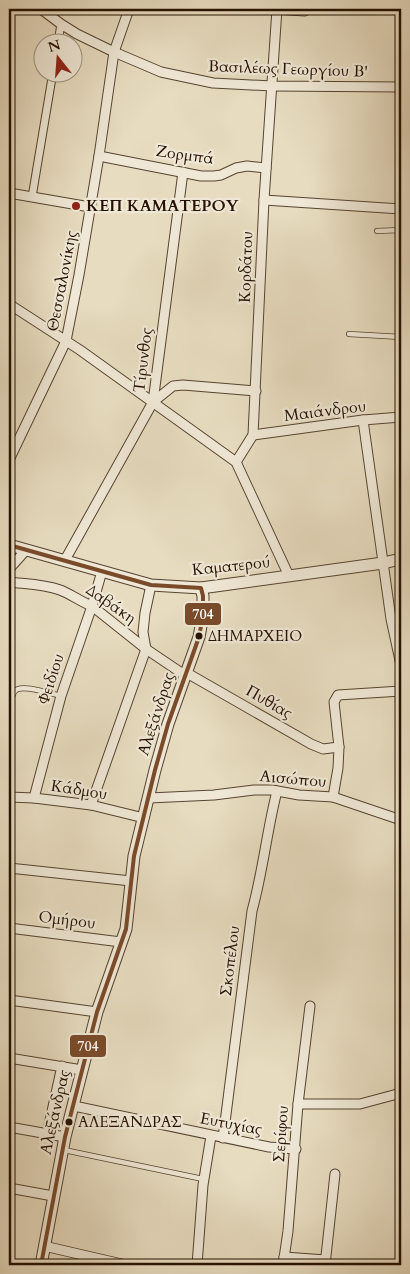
<svg xmlns="http://www.w3.org/2000/svg" width="410" height="1274" viewBox="0 0 410 1274" font-family="Cardo,serif">
<style>
.lines{fill:none;stroke-linecap:round;stroke-linejoin:round}
.service-casing{stroke:#564430;stroke-width:6}
.pedestrian-casing{stroke:#564430;stroke-width:9}
.minor-casing{stroke:#564430;stroke-width:11}
.tertiary-casing{stroke:#564430;stroke-width:13}
.service{stroke:#efe8d6;stroke-width:4.5}
.pedestrian{stroke:#efe8d6;stroke-width:7}
.minor{stroke:#efe8d6;stroke-width:9}
.tertiary{stroke:#efe8d6;stroke-width:11}
.bus-1-casing{stroke:#efe8d6;stroke-width:8}
.bus-1{stroke:#7a4b2a;stroke-width:4}
.poi-dot{fill:#8f2418;stroke:#efe8d6;stroke-width:2}
.bus-dot{fill:#251100;stroke:#efe8d6;stroke-width:2}
.labels{text-anchor:middle;dominant-baseline:central;stroke-width:4.5;stroke-linejoin:round;paint-order:stroke}
.bus-label{font-size:15px;fill:#251100;stroke:#efe8d6;text-anchor:start}
.street-label{font-size:16px;fill:#251100;stroke:#efe8d6}
.poi-label{font-size:16px;font-weight:bold;fill:#251100;stroke:#efe8d6;text-anchor:start}
.line-badge{stroke:#efe8d6;stroke-width:2}
.badge-label{font-size:14px;text-anchor:middle;font-weight:bold;fill:#fff}
</style>
<rect width="100%" height="100%" fill="#e7dcc0"/>
<filter id="stains"><feTurbulence type="fractalNoise" baseFrequency=".004" numOctaves="4"/><feColorMatrix values="0 0 0 0 .2 0 0 0 0 .09 0 0 0 0 .02 0 0 0 .5 -.17"/></filter>
<radialGradient id="worn" r=".72"><stop offset=".6" stop-color="#630" stop-opacity="0"/><stop offset="1" stop-color="#630" stop-opacity=".3"/></radialGradient>
<g class="lines">
<defs>
<g id="service">
<polyline points="377,231 401,230"/>
<polyline points="349,334 401,337"/>
<path d="M 9,710 C 10,704 11,696 15,691 C 21,683 51,694 61,696"/>
<polyline points="64,1150 203,1179"/>
</g>
<g id="pedestrian">
<polyline points="58,42 61,24"/>
<polyline points="32,197 53,72"/>
</g>
<g id="minor">
<polyline points="41,9 61,24 77,34 114,52 161,72 213,83 272,86 401,87"/>
<polyline points="273,9 305,11 305,9"/>
<polyline points="99,156 201,176 214,176 221,175 236,168 247,166 266,168"/>
<polyline points="9,193 90,207"/>
<polyline points="264,200 401,209"/>
<polyline points="9,304 80,350 236,462 289,576"/>
<polyline points="153,402 173,386 183,385 256,391"/>
<polyline points="363,420 391,619 401,665"/>
<polyline points="253,435 363,420 401,417"/>
<polyline points="9,460 66,341 79,275 99,156 114,52 129,9"/>
<polyline points="236,462 253,435 264,200 277,9"/>
<polyline points="65,560 153,402 183,172"/>
<polyline points="9,569 26,550"/>
<path d="M 9,582 C 26,584 44,584 60,590 C 71,594 81,602 92,606 L 146,649 L 186,676"/>
<polyline points="187,673 311,744 323,749 339,747"/>
<polyline points="9,797 34,798 91,805 144,818"/>
<polyline points="333,797 338,768 339,747 334,702 338,695 401,691"/>
<polyline points="34,798 61,696 92,606 102,571"/>
<polyline points="149,798 214,795 254,790 272,790 299,795 333,797 401,820"/>
<polyline points="91,805 146,649 143,632 145,613 151,585"/>
<polyline points="9,868 131,881"/>
<polyline points="9,928 121,942"/>
<polyline points="9,1000 97,1012"/>
<polyline points="9,1058 82,1070"/>
<polyline points="298,1104 360,1104 401,1093"/>
<polyline points="74,1106 269,1147 296,1149"/>
<polyline points="9,1127 65,1137"/>
<polyline points="47,1134 62,1066"/>
<path d="M 223,1138 L 252,911 C 263,871 267,830 277,791"/>
<polyline points="9,1188 53,1196"/>
<polyline points="44,1246 126,1265"/>
<polyline points="284,1257 326,1260"/>
<polyline points="197,1265 203,1185 211,1136"/>
<polyline points="283,1265 288,1231 298,1104 310,1006"/>
<polyline points="325,1265 335,1174"/>
</g>
<g id="tertiary">
<polyline points="9,545 151,585 201,588 383,563 401,559"/>
<polyline points="41,1265 65,1137 97,1012 126,929 134,856 155,770 168,724 199,637 203,615 203,596 201,588"/>
</g>
</defs>
<use href="#service" class="service-casing"/>
<use href="#pedestrian" class="pedestrian-casing"/>
<use href="#minor" class="minor-casing"/>
<use href="#tertiary" class="tertiary-casing"/>
<use href="#service" class="service"/>
<use href="#pedestrian" class="pedestrian"/>
<use href="#minor" class="minor"/>
<use href="#tertiary" class="tertiary"/>
<defs>
<polyline id="bus-1" points="9,545 151,585 201,588 203,596 203,615 199,637 168,724 155,770 134,856 126,929 97,1012 65,1137 41,1265"/>
</defs>
<use href="#bus-1" class="bus-1-casing"/>
<use href="#bus-1" class="bus-1"/>
</g>
<circle class="poi-dot" cx="76" cy="206" r="5"/>
<g class="bus-dot">
<circle cx="199" cy="636" r="4.5"/>
<circle cx="69" cy="1122" r="4.5"/>
</g>
<g class="labels">
<g class="bus-label">
<text x="208" y="636">ΔΗΜΑΡΧΕΙΟ</text>
<text x="78" y="1122">ΑΛΕΞΑΝΔΡΑΣ</text>
</g>
<g class="street-label">
<text transform="translate(288 69) rotate(2)">Βασιλέως Γεωργίου Β'</text>
<text transform="translate(185 155) rotate(8)">Ζορμπά</text>
<text transform="translate(246 267) rotate(-88)">Κορδάτου</text>
<text transform="translate(62 281) rotate(-79)">Θεσσαλονίκης</text>
<text transform="translate(143 360) rotate(-83)">Τίρυνθος</text>
<text transform="translate(325 411) rotate(-7)">Μαιάνδρου</text>
<text transform="translate(231 566) rotate(-6)">Καματερού</text>
<text transform="translate(111 604) rotate(35)">Δαβάκη</text>
<text transform="translate(51 679) rotate(-72)">Φειδίου</text>
<text transform="translate(269 702) rotate(30)">Πυθίας</text>
<text transform="translate(156 714) rotate(-72)">Αλεξάνδρας</text>
<text transform="translate(293 779) rotate(5)">Αισώπου</text>
<text transform="translate(79 790) rotate(9)">Κάδμου</text>
<text transform="translate(67 920) rotate(7)">Ομήρου</text>
<text transform="translate(230 961) rotate(-83)">Σκοπέλου</text>
<text transform="translate(55 1112) rotate(-77)">Αλεξάνδρας</text>
<text transform="translate(231 1124) rotate(11)">Ευτυχίας</text>
<text transform="translate(281 1134) rotate(-86)">Σερίφου</text>
</g>
<g class="poi-label">
<text x="86" y="206">ΚΕΠ ΚΑΜΑΤΕΡΟΥ</text>
</g>
</g>
<g class="line-badge">
<rect x="184" y="602" width="38" height="24" rx="5" fill="#7a4b2a"/>
<rect x="69" y="1034" width="38" height="24" rx="5" fill="#7a4b2a"/>
</g>
<g class="badge-label">
<text x="203" y="619">704</text>
<text x="88" y="1051">704</text>
</g>
<rect width="410" height="1274" fill="none" stroke="#e7dcc0" stroke-width="30"/>
<rect x="10" y="10" width="390" height="1254" fill="none" stroke="#251100" stroke-width="2.5"/>
<rect x="15" y="15" width="380" height="1244" fill="none" stroke="#251100"/>
<g transform="translate(58 58) rotate(343)"><circle r="24" fill="#efe8d6" stroke="#9e9280"/>
<path d="M0-4L9 19L0 12L-9 19Z" fill="#8f2418"/>
<text y="-8" font-size="14" font-weight="bold" text-anchor="middle" fill="#251100">N</text>
</g>
<rect width="100%" height="100%" filter="url(#stains)"/>
<rect width="100%" height="100%" fill="url(#worn)"/>
</svg>
